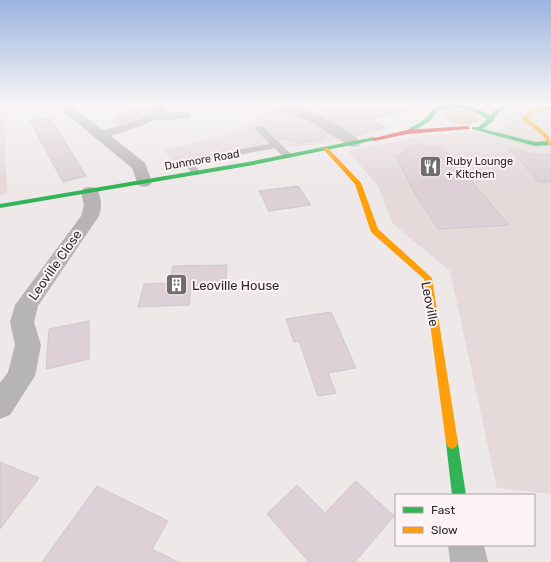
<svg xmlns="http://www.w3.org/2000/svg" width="551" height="562" viewBox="0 0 551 562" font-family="Rubik,sans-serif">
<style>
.built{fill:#e5d9da}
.green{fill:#decab4}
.building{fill:#ddd1d7;stroke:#ccc9ca}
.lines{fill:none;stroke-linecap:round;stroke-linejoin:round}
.lane{fill:#b6b4b4;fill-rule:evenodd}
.street{fill:#b6b4b4;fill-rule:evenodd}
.fast{fill:#30b455;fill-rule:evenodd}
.slow{fill:#ff9f0a;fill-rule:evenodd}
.jam{fill:#e5322d;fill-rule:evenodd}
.labels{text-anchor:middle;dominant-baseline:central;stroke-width:4;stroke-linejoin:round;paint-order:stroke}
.far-street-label{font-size:11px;fill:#2d292a;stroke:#fef3f4}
.far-poi-label{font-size:11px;fill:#2d292a;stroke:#fef3f4;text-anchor:start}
.street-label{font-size:13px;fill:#2d292a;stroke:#fef3f4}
.poi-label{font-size:13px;fill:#2d292a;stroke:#fef3f4;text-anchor:start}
</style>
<rect width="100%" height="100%" fill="#eee8e9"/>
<g class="built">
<polygon points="267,104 284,104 306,107 322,104 341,104 389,128 359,137 311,145 268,150 173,166 165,150 235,133 252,122"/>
<polygon points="535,104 551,104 551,494 497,488 450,271 392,223 378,186 348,151 426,135 491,133 503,128 505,125 505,115 511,111"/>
<polygon points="4,118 7,194 0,196 0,119"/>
</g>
<path class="green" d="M 453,110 C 462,111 475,110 480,119 C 473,129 450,124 443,117 L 444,113 Z"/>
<g class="building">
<polygon points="135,104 154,104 146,113 132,120 120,124 113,121"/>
<polygon points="312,104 406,104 407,110 369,120 385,127 357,135 327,118 338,116"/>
<polygon points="50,118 62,137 86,176 63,182 30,121"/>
<polygon points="305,122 325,133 326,138 301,143 294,140 277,138 267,129"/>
<polygon points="421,144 427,147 444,149 509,225 438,229 411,187 412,187 396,156"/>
<polygon points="509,148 537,155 551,155 551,182 539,182"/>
<polygon points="298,186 311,205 269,211 259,191"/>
<polygon points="227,265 226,285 191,286 189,305 138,307 144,284 170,283 173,266"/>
<polygon points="331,312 356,368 328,373 336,393 318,396 299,341 294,342 286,319"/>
<polygon points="89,321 89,359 46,369 49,329"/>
<polygon points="0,462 39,478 0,529"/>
<polygon points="356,481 394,516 355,562 309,562 267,514 297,485 325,513"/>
<polygon points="97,486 168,521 152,549 178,562 42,562"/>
</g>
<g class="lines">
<polygon class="lane" points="256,126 262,126 291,154 292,156 291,158 285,158 274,148 194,163 200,173 198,175 192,175 184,161 186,159 270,144 256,130"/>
<g class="street">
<path d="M 54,104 L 68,104 L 103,130 C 118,126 150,119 156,104 L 168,104 L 165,112 L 189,112 L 190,115 L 189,118 L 172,120 L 157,119 L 141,126 L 111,136 L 145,163 L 152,182 L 150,185 L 144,187 L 138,185 L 132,168 Z"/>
<path d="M 274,104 C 280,104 287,103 293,105 C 308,109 352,130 361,143 L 359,146 L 354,147 L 349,146 L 314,124 L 276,107 Z"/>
<path d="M 90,187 L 96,188 C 102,197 102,206 99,216 L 38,306 L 34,322 L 41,345 L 35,376 L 10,415 L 0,419 L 0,383 L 8,372 L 15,345 L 10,322 L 15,305 L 81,216 L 84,205 L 81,192 L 84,188 Z"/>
<polygon points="448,545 484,545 488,562 450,562"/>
</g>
<g class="fast">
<path d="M 506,104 L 512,104 L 498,113 L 493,121 L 483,129 L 535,142 L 550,141 L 551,145 L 535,146 L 472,129 L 472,127 L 478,127 L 487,120 C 473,107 454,105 437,111 L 430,121 L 411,132 L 406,131 C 412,126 419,124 425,119 C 428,117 430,112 433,109 C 445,99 479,107 490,116 L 494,111 Z"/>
<polygon points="374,137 377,139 376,140 248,166 0,208 0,204 248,162"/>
<polygon points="452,437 456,439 458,443 466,495 452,495 446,443 448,439"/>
</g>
<g class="slow">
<path d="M 551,105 L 551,109 L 532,114 L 528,119 C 537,126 551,133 551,146 L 549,145 L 542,135 L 522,119 L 528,112 Z"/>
<polygon points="324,148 328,148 361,183 378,229 432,278 458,443 456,447 452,449 448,447 446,443 424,279 371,232 355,184 324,150"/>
</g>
<polygon class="jam" points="467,126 470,128 469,129 407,134 374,141 371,139 407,130"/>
</g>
<linearGradient id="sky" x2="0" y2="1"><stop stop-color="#9bb4e0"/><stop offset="0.57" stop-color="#f7f5f5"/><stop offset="1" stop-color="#f7f5f5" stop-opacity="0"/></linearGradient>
<rect width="551" height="183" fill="url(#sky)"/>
<defs>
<symbol id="restaurant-square" viewBox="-11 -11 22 22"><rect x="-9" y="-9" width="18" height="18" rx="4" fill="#716c6d" stroke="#fef3f4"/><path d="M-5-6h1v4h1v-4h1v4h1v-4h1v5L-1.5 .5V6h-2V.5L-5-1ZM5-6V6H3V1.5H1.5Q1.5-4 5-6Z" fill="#fff"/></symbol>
<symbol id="building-square" viewBox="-11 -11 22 22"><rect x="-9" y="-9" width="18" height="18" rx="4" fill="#716c6d" stroke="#fef3f4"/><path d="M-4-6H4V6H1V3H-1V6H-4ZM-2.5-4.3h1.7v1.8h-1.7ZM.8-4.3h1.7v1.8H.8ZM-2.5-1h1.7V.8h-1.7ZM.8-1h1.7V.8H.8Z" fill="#fff"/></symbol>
</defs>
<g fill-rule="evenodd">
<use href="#restaurant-square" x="418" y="154" width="25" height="25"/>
<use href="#building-square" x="164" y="272" width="25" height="25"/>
</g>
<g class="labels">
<g class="far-street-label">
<text transform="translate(202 160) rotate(-10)">Dunmore Road</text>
</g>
<g class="far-poi-label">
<text x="446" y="161">Ruby Lounge<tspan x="446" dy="13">+ Kitchen</tspan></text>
</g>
<g class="street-label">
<text transform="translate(55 265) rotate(-55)">Leoville Close</text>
<text transform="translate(430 304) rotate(79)">Leoville</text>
</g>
<g class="poi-label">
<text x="192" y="285">Leoville House</text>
</g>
</g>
<rect x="395" y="494" width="140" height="52" fill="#fef3f4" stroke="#aaa2a3"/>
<rect x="403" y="507" width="20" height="6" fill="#30b455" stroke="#aaa2a3"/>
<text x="431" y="514" font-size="12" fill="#2d292a">Fast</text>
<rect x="403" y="527" width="20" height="6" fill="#ff9f0a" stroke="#aaa2a3"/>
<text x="431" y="534" font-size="12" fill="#2d292a">Slow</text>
</svg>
